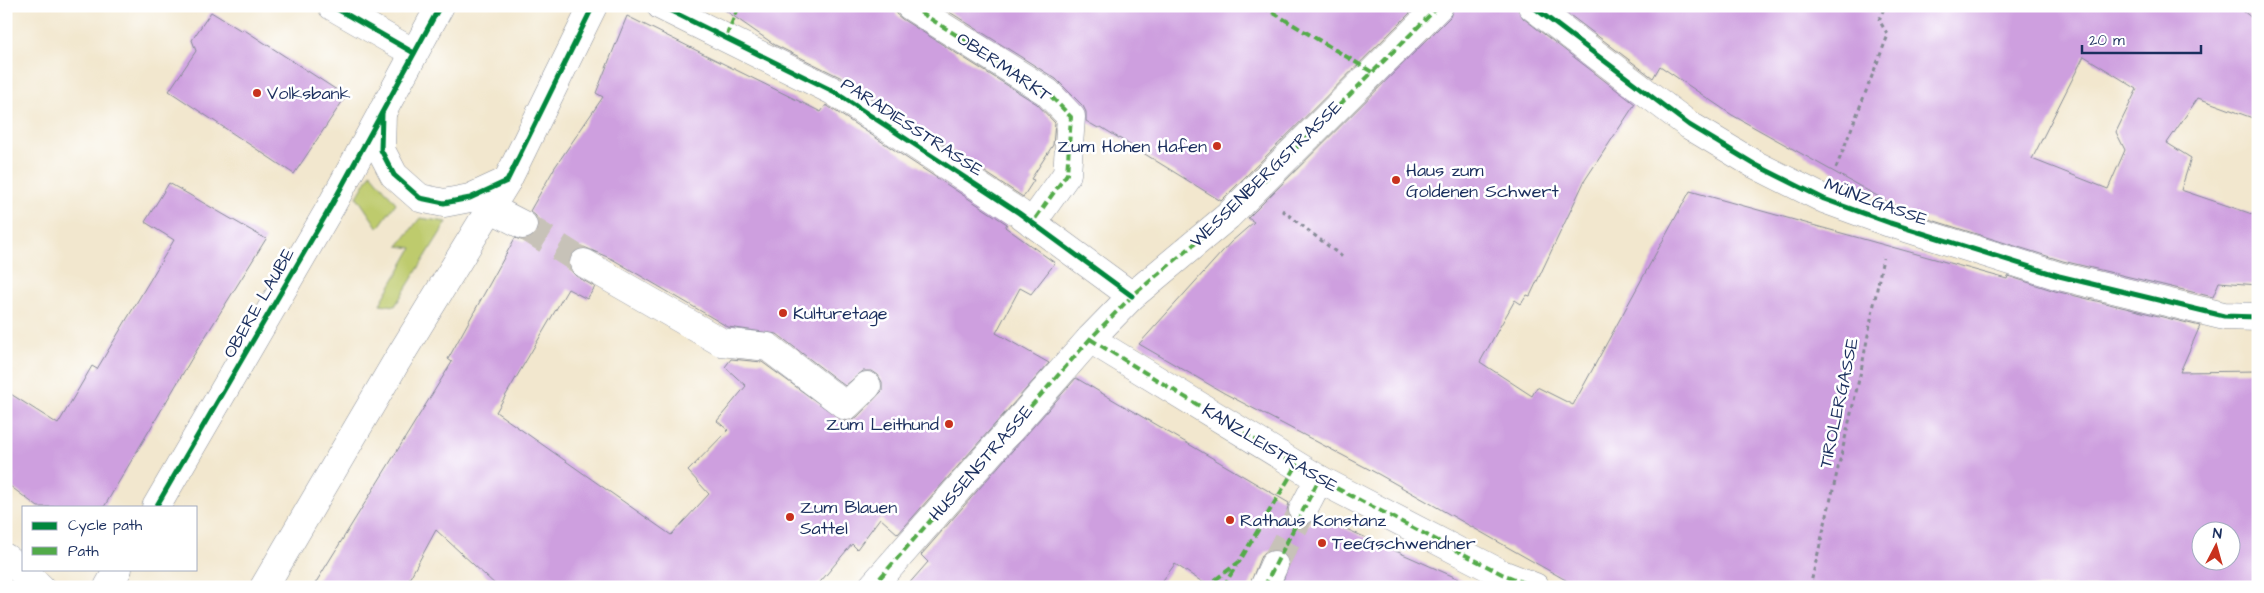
<svg xmlns="http://www.w3.org/2000/svg" width="2264" height="593" viewBox="0 0 2264 593" font-family="'Architects Daughter',sans-serif">
<style>
.green{fill:#becb6d;stroke:#6c7d66}
.building{fill:#ce9fdf;fill-rule:evenodd}
.lines{fill:none;stroke-linecap:round;stroke-linejoin:round}
.minor-tunnel{stroke:#c7c2b8;stroke-width:28;stroke-dasharray:28 14;stroke-linecap:butt}
.minor-casing{stroke:#868b96;stroke-width:29}
.major-casing{stroke:#868b96;stroke-width:29}
.path{stroke:#868b96;stroke-width:3;stroke-dasharray:4 4;stroke-linecap:butt}
.minor{stroke:#fff;stroke-width:28}
.major{stroke:#fff;stroke-width:28}
.quiet{stroke:#52ab49;stroke-width:4;stroke-dasharray:8 4;stroke-linecap:butt}
.cycleway-casing{stroke:#fff;stroke-width:8}
.cycleway{stroke:#00873e;stroke-width:5}
.poi-dot{fill:#c8321e;stroke:#fff;stroke-width:2}
.labels{text-anchor:middle;dominant-baseline:central;stroke-width:5;stroke-linejoin:round;paint-order:stroke}
.street-label{font-size:18px;fill:#1b2f5e;stroke:#fff}
.poi-label{font-size:18px;fill:#1b2f5e;stroke:#fff;text-anchor:start}
</style>
<rect width="100%" height="100%" fill="#fff"/>
<filter id="ink" filterUnits="userSpaceOnUse"><feTurbulence type="fractalNoise" baseFrequency=".02" numOctaves="2"/><feDisplacementMap in="SourceGraphic" scale="10" xChannelSelector="R" yChannelSelector="G"/><feConvolveMatrix kernelMatrix="1 2 1 2 8 2 1 2 1" color-interpolation-filters="sRGB"/></filter>
<filter id="wash" filterUnits="userSpaceOnUse"><feTurbulence type="fractalNoise" baseFrequency=".0096" numOctaves="4" result="noise"/><feDisplacementMap in="SourceGraphic" scale="20" xChannelSelector="R" yChannelSelector="G"/><feGaussianBlur stdDeviation="1.12" result="paint"/><feColorMatrix in="noise" values="0 0 0 0 0 0 0 0 0 0 0 0 0 0 0 0 0 1.4 0 .05"/><feComposite in="paint" operator="in"/></filter>
<g filter="url(#wash)">
<rect width="100%" height="100%" fill="#f2e7ce"/>
<g class="green">
<polygon points="371,173 396,203 378,228 357,197"/>
<polygon points="420,218 447,222 395,306 380,304 412,248 398,246"/>
</g>
<g id="blocks">
<g class="building">
<polygon points="719,6 895,6 896,14 902,19 1037,104 1055,123 1053,145 1031,179 1034,180 1023,197 842,78 775,45"/>
<polygon points="940,6 1417,6 1221,201 1101,127 1098,128 1086,121 1086,112 1083,106 1056,79"/>
<path d="M 1454,6 L 1517,6 L 1523,18 L 1635,104 L 1585,180 L 1530,296 L 1527,295 L 1521,304 L 1515,300 L 1480,362 L 1532,396 L 1537,387 L 1573,405 L 1690,191 L 2007,279 L 2008,276 L 2055,291 L 2200,326 L 2180,372 L 2258,371 L 2258,587 L 1578,587 L 1380,475 L 1224,393 L 1139,344 L 1231,242 L 1254,222 L 1248,218 L 1450,17 ZM 2202,530 L 2232,530 L 2232,560 L 2202,560 Z"/>
<path d="M 1558,6 L 2237,6 L 2258,23 L 2258,120 L 2198,98 L 2167,143 L 2191,158 L 2181,190 L 2258,216 L 2258,285 L 2219,282 L 2213,297 L 2063,261 L 1906,212 L 1732,115 L 1660,66 L 1653,78 ZM 2084,56 L 2137,89 L 2116,132 L 2125,150 L 2108,189 L 2032,159 Z"/>
<polygon points="211,12 242,31 243,29 346,96 294,174 169,91 196,51 192,40"/>
<path d="M 627,16 L 821,112 L 826,105 L 1007,224 L 1005,227 L 1055,263 L 1031,294 L 1020,288 L 996,333 L 1049,363 L 898,534 L 880,518 L 857,549 L 852,544 L 816,587 L 498,587 L 436,530 L 405,587 L 313,587 L 452,362 L 448,359 L 515,238 L 524,241 L 531,238 L 537,233 L 539,224 L 536,216 L 530,211 L 555,167 L 603,97 L 596,93 ZM 584,247 L 612,259 L 728,327 L 777,334 L 845,386 L 863,371 L 872,371 L 878,375 L 882,382 L 882,391 L 857,417 L 850,421 L 843,421 L 762,362 L 731,359 L 725,367 L 746,386 L 717,421 L 728,430 L 688,471 L 709,494 L 671,535 L 496,412 L 568,289 L 587,299 L 595,287 L 576,276 L 571,271 L 568,263 L 571,255 L 577,249 Z"/>
<polygon points="169,183 266,239 192,358 104,507 38,507 6,483 6,391 58,424 92,366 97,369 174,240 145,222"/>
<polygon points="1076,378 1289,503 1287,510 1290,518 1296,524 1304,526 1311,523 1317,516 1477,587 1281,587 1289,563 1286,556 1280,551 1273,549 1265,552 1260,558 1249,587 1210,587 1175,564 1158,587 906,587 928,562 921,555"/>
</g>
</g>
</g>
<g filter="url(#ink)">
<use href="#blocks" fill-opacity="0" stroke="#868b96" stroke-width="1"/>
<g class="lines">
<g class="minor-tunnel">
<polyline points="523,225 584,263"/>
<polyline points="1274,565 1303,510"/>
</g>
<defs>
<g id="minor">
<polyline points="332,6 414,53"/>
<polyline points="661,6 833,91 1019,213 1132,296"/>
<polyline points="910,6 1047,92 1071,117 1067,174 1032,223"/>
<polyline points="1532,6 1689,125 1754,164 1824,199 1890,223 2059,276 2224,316 2258,317"/>
<polyline points="382,112 381,150 394,175 420,198 444,203 470,198 507,181"/>
<polyline points="490,208 523,225"/>
<polyline points="584,263 721,342 768,347 846,406 867,386"/>
<polyline points="1090,339 1319,479 1502,574 1535,587"/>
<polyline points="1303,510 1319,479"/>
<polyline points="6,558 40,587"/>
<polyline points="872,587 1090,339 1132,296 1228,216 1439,6"/>
<polyline points="1264,587 1274,565"/>
</g>
<g id="major">
<polyline points="156,507 330,208 440,6"/>
<polyline points="108,587 118,569"/>
<polyline points="264,587 395,364 507,181 593,6"/>
</g>
</defs>
<use href="#minor" class="minor-casing"/>
<use href="#major" class="major-casing"/>
<g class="path">
<polyline points="1836,168 1888,35 1879,20 1885,6"/>
<polyline points="1282,210 1345,259"/>
<polyline points="1810,587 1861,371 1883,258"/>
</g>
<use href="#minor" class="minor"/>
<use href="#major" class="major"/>
<g class="quiet">
<polyline points="910,6 1047,92 1071,117 1067,174 1032,223"/>
<polyline points="1262,6 1372,72"/>
<polyline points="726,37 739,6"/>
<polyline points="1090,339 1319,479 1502,574 1535,587"/>
<polyline points="1215,580 1239,562 1297,465"/>
<polyline points="872,587 1090,339 1132,296 1228,216 1439,6"/>
<polyline points="1204,587 1206,582"/>
<polyline points="1223,587 1236,566"/>
<polyline points="1264,587 1319,479"/>
</g>
<defs>
<g id="cycleway">
<polyline points="332,6 414,53"/>
<polyline points="661,6 833,91 1019,213 1132,296"/>
<polyline points="1532,6 1689,125 1754,164 1824,199 1890,223 2059,276 2224,316 2258,317"/>
<polyline points="382,114 381,150 394,175 420,198 444,203 470,198 507,181 593,6"/>
<polyline points="156,507 330,208 440,6"/>
</g>
</defs>
<use href="#cycleway" class="cycleway-casing"/>
<use href="#cycleway" class="cycleway"/>
</g>
</g>
<g class="poi-dot">
<circle cx="257" cy="93" r="5"/>
<circle cx="1217" cy="146" r="5"/>
<circle cx="1396" cy="180" r="5"/>
<circle cx="783" cy="313" r="5"/>
<circle cx="949" cy="424" r="5"/>
<circle cx="790" cy="517" r="5"/>
<circle cx="1230" cy="520" r="5"/>
<circle cx="1322" cy="543" r="5"/>
</g>
<g class="labels">
<g class="street-label">
<text transform="translate(1004 67) rotate(34)">OBERMARKT</text>
<text transform="translate(912 127) rotate(33)">PARADIESSTRASSE</text>
<text transform="translate(1266 174) rotate(-44)">WESSENBERGSTRASSE</text>
<text transform="translate(1876 202) rotate(20)">MÜNZGASSE</text>
<text transform="translate(259 303) rotate(-60)">OBERE LAUBE</text>
<text transform="translate(1839 403) rotate(-78)">TIROLERGASSE</text>
<text transform="translate(1270 448) rotate(31)">KANZLEISTRASSE</text>
<text transform="translate(981 463) rotate(-49)">HUSSENSTRASSE</text>
</g>
<g class="poi-label">
<text x="267" y="93">Volksbank</text>
<text x="1207" y="146" text-anchor="end">Zum Hohen Hafen</text>
<text x="1406" y="170">Haus zum<tspan x="1406" dy="21">Goldenen Schwert</tspan></text>
<text x="793" y="313">Kulturetage</text>
<text x="939" y="424" text-anchor="end">Zum Leithund</text>
<text x="800" y="507">Zum Blauen<tspan x="800" dy="21">Sattel</tspan></text>
<text x="1240" y="520">Rathaus Konstanz</text>
<text x="1332" y="543">TeeGschwendner</text>
</g>
</g>
<rect width="2264" height="593" fill="none" stroke="#fff" stroke-width="25"/>
<rect x="22" y="506" width="175" height="65" fill="#ffffff" stroke="#a4acbf"/>
<rect x="32" y="522" width="25" height="8" fill="#00873e" stroke="#a4acbf"/>
<text x="68" y="530" font-size="15" fill="#1b2f5e">Cycle path</text>
<rect x="32" y="547" width="25" height="8" fill="#52ab49" stroke="#a4acbf"/>
<text x="68" y="556" font-size="15" fill="#1b2f5e">Path</text>
<g transform="translate(2216 546) rotate(6)"><circle r="24" fill="#ffffff" stroke="#a4acbf"/>
<path d="M0-4L9 19L0 12L-9 19Z" fill="#c8321e"/>
<text y="-8" font-size="14" font-weight="bold" text-anchor="middle" fill="#1b2f5e">N</text>
</g>
<path d="M2082 45v8h119v-8" fill="none" stroke="#1b2f5e" stroke-width="2.5"/>
<text x="2089" y="45" font-size="15" fill="#1b2f5e" stroke="#ffffff" stroke-width="4" paint-order="stroke">20 m</text>
</svg>
